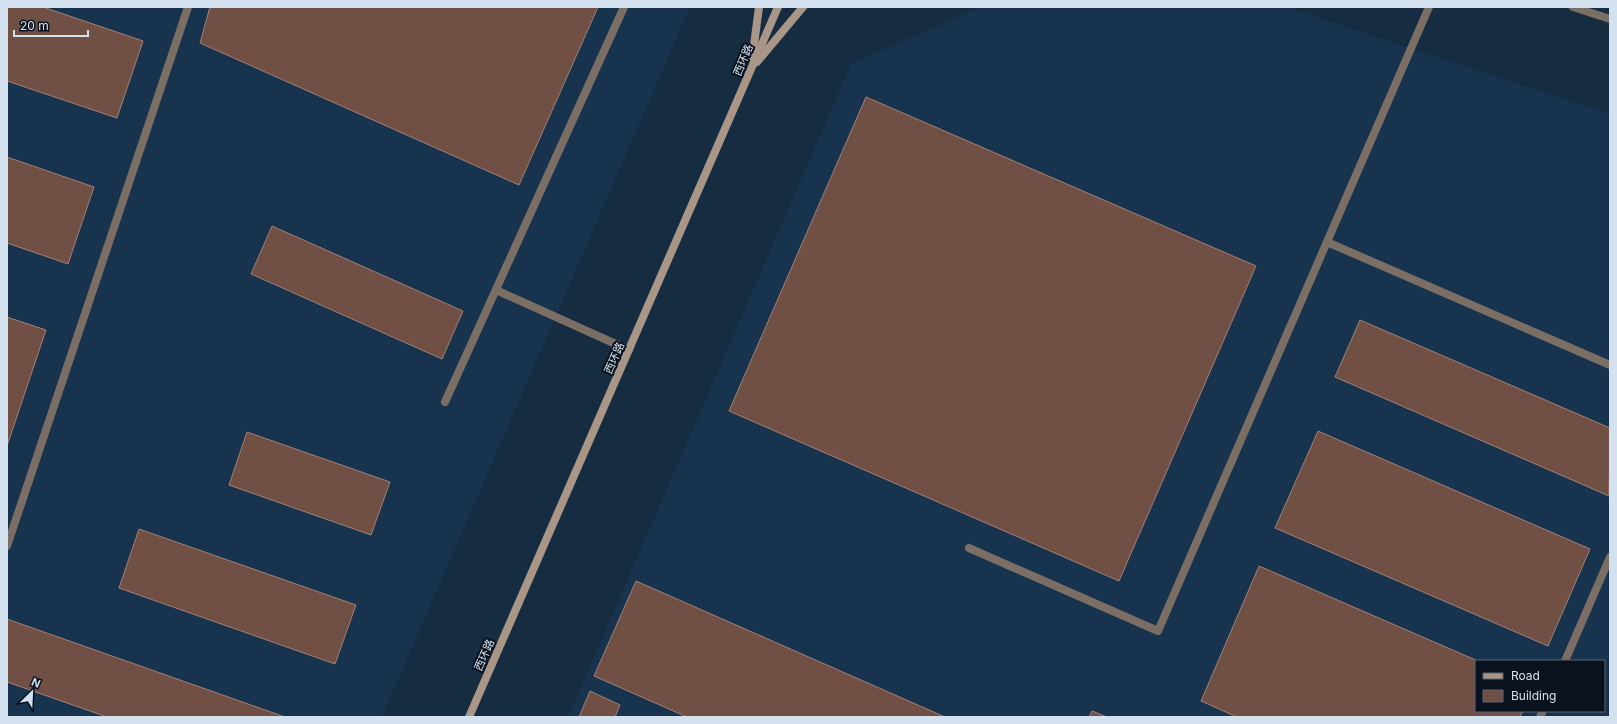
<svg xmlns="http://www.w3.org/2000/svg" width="1617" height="724" viewBox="0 0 1617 724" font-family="Inter,'Noto Sans SC',sans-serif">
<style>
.built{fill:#18334d;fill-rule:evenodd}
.building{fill:#704f44;stroke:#a48075}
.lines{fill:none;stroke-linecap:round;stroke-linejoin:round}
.service{stroke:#7b6f65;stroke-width:8}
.tertiary{stroke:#7b6f65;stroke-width:8}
.secondary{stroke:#a99686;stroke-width:8}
.labels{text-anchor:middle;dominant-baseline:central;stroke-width:4;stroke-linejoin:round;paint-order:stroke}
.street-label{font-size:11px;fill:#d4e1ef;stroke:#0a131d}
</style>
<rect width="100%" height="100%" fill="#162c40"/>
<g class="built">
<polygon points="7,7 690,7 382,717 7,717"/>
<path d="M 980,7 L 1287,7 L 1610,114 L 1610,717 L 568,717 L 851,64 ZM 1476,661 L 1604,661 L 1604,711 L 1476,711 Z"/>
</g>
<g class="building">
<polygon points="7,7 43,7 143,41 117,118 7,81"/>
<polygon points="210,7 598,7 519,185 200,43"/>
<polygon points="866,97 1256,266 1119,581 729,411"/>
<polygon points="7,157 94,187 68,264 7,243"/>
<polygon points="272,226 463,311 442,359 251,274"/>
<polygon points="7,317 46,330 7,446"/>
<polygon points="1360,320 1610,428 1609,496 1335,377"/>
<polygon points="1318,431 1590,549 1548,646 1275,528"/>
<polygon points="247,432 390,482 371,535 229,485"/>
<polygon points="139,529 356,605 335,664 119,588"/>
<polygon points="1259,566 1478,661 1476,661 1476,711 1523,711 1520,717 1237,717 1201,701"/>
<polygon points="636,581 945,717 687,717 594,676"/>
<polygon points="7,619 285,717 107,717 7,682"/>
<polygon points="590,691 620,705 615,717 579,717"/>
<polygon points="1092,711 1107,717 1089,717"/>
</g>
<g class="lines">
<g class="service">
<polyline points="1327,242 1610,365"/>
<polyline points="496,290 629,350"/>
<polyline points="445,402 624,7"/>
<polyline points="7,546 188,7"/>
<polyline points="969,548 1158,631 1429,7"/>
<polyline points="1565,661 1610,557"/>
<polyline points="1540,717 1543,711"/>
</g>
<polyline class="tertiary" points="1573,7 1610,19"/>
<g class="secondary">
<polyline points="752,60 759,7"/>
<polyline points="757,62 803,7"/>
<polyline points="469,717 778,7"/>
</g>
</g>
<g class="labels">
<g class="street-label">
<text transform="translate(743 60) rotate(-67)">西环路</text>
<text transform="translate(614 358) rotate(-66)">西环路</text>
<text transform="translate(484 655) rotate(-66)">西环路</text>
</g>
</g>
<rect width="1617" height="724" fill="none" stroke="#d4e1ef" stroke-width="16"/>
<rect x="1475" y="660" width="130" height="52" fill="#0a131d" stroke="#5b6571"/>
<rect x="1483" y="673" width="20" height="6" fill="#a99686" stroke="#5b6571"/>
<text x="1511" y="680" font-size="12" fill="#d4e1ef">Road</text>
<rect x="1483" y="690" width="20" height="12" fill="#704f44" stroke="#5b6571"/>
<text x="1511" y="700" font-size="12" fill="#d4e1ef">Building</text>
<g transform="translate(32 692) rotate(24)" stroke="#0a131d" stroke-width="3" paint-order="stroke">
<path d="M0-3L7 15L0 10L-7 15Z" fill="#d4e1ef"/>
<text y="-6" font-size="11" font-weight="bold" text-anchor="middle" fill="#d4e1ef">N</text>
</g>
<path d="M14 30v6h74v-6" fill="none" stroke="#d4e1ef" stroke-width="2"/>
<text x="20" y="30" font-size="12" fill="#d4e1ef" stroke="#0a131d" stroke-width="3" paint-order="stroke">20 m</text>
</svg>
